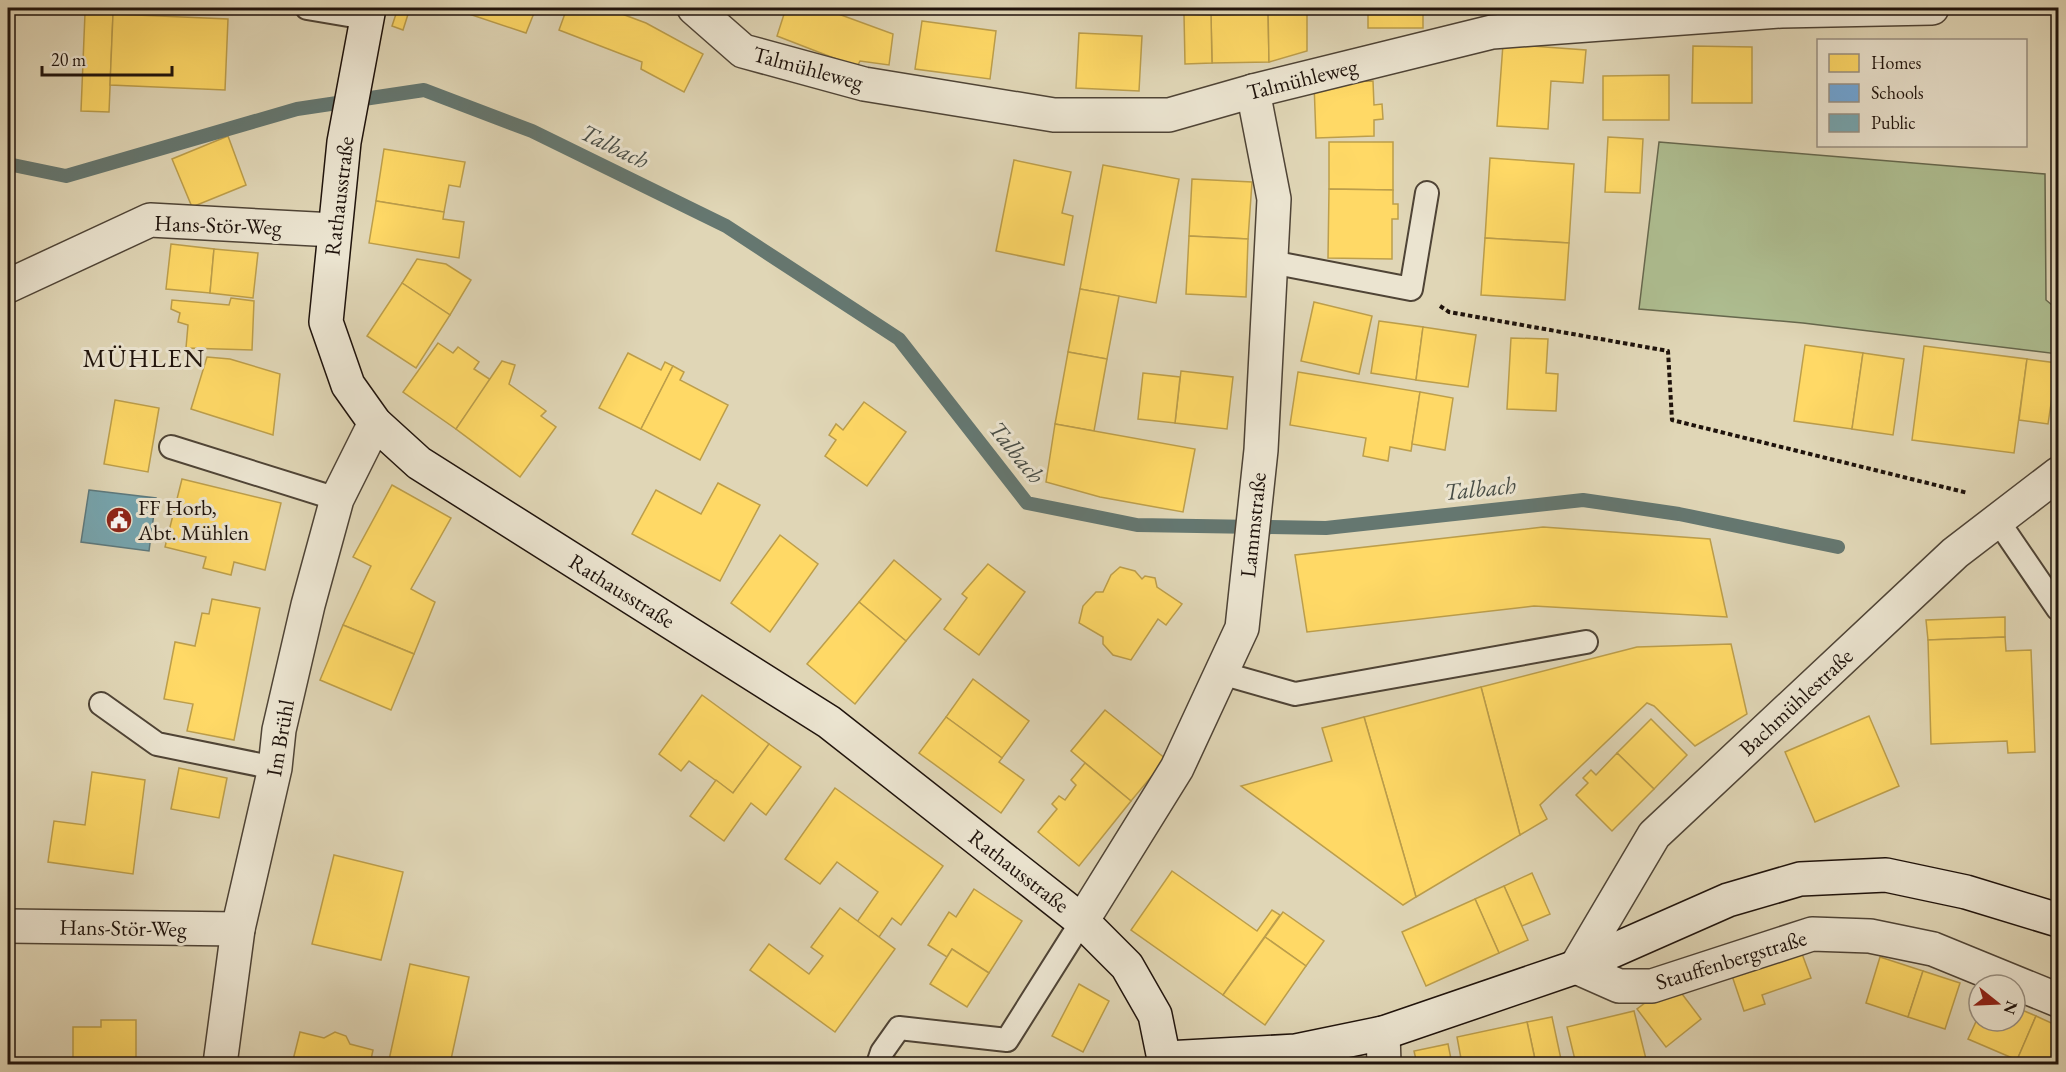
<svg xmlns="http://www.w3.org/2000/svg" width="2066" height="1072" viewBox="0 0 2066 1072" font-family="'EB Garamond',serif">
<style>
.green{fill:#aebe91;stroke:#66684e;stroke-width:1.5}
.homes{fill:#ffd966;stroke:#bc9e4b;stroke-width:1.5}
.schools{fill:#6fa8dc;stroke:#577b9e;stroke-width:1.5}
.public{fill:#76a5af;stroke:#5c797e;stroke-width:1.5}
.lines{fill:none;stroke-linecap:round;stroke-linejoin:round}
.stream{stroke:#657770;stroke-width:14}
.lane-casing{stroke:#4f4436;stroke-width:26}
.street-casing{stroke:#4f4436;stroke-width:36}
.secondary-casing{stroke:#1f130c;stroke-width:36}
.path{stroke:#1f130c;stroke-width:4;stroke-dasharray:4.5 3;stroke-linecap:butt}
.lane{stroke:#ebe4d0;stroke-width:22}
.street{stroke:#ebe4d0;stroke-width:33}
.secondary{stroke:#ebe4d0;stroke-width:33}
.labels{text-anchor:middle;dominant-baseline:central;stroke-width:6;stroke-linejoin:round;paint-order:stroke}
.street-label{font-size:22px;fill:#1f130c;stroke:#ebe4d0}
.poi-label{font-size:22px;fill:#1f130c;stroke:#ebe4d0;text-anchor:start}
.water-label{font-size:24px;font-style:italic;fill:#484d46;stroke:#ebe4d0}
.quarter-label{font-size:26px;letter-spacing:1.5px;fill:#1f130c;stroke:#ebe4d0}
</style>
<rect width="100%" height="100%" fill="#e0d6b6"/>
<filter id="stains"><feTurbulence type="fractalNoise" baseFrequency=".00333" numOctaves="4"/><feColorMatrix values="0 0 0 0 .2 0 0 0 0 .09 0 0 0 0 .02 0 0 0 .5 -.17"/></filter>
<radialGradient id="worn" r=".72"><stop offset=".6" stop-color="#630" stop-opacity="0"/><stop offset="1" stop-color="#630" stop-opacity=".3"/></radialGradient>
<polygon class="green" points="1659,142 2045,174 2046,300 2058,310 2058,354 1803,323 1639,309"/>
<g class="homes">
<polygon points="398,8 410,8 403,30 392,26"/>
<polygon points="451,8 536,8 526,33"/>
<polygon points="567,8 606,8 646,23 703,54 684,92 641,69 642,62 559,30"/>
<polygon points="786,8 822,8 893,34 889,65 860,61 857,67 777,36"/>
<polygon points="1253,8 1268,8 1269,62 1212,63 1211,15 1254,14"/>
<polygon points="1268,8 1280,8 1280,14 1307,13 1307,51 1269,62"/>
<rect x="1368" y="8" width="55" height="20"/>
<polygon points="85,13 113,14 109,112 81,111"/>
<polygon points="113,14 228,19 225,90 110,85"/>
<polygon points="1184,14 1211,15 1212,63 1185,64"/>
<polygon points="922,21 996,31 990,79 915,69"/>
<polygon points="1079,33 1142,36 1139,91 1076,88"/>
<polygon points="1503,44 1586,50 1583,83 1551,81 1548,129 1497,126"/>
<polygon points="1693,46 1752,47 1752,103 1692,103"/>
<polygon points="1669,75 1669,120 1603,120 1603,76"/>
<polygon points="1373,81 1374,105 1382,104 1383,119 1374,120 1374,136 1316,138 1314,83"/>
<polygon points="228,136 246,185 192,207 172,159"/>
<polygon points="1608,137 1643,139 1640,193 1605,192"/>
<polygon points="1329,142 1393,142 1393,190 1329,189"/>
<polygon points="384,149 465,162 460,187 449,185 444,212 376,201"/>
<polygon points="1490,158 1574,164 1569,243 1485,238"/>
<polygon points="1014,160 1071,172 1062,213 1073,216 1064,265 996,251"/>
<polygon points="1103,165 1179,179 1156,303 1080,289"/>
<polygon points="1192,179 1252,182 1248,239 1189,236"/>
<polygon points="1329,189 1393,190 1393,204 1398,204 1398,219 1392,219 1392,259 1328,258"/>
<polygon points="376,201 444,212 443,219 464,222 459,258 369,243"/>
<polygon points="1189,236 1248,239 1246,297 1186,294"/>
<polygon points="1485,238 1569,243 1565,300 1481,295"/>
<polygon points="171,244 214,249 210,293 166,289"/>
<polygon points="214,249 258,253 253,298 210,293"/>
<polygon points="417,259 446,264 471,280 450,315 402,283"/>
<polygon points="402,283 450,315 416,368 367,336"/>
<polygon points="1080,289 1119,296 1107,359 1068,352"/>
<polygon points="231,298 254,301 252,350 186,348 188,325 178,322 180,313 171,309 172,300 229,305"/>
<polygon points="1314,302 1372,316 1359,374 1301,361"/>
<polygon points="1379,321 1423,327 1416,380 1371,373"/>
<polygon points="1423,327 1476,335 1468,387 1416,380"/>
<polygon points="1511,338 1548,339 1546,373 1558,374 1556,411 1507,409"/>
<polygon points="438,343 453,353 458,347 479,362 474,369 491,380 456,429 403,392"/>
<polygon points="1805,345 1863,353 1852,429 1794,421"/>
<polygon points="1924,346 2027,359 2014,453 1912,440"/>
<polygon points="1068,352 1107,359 1094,431 1055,424"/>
<polygon points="628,353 661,370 665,362 673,366 641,429 599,408"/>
<polygon points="1863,353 1904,359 1893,435 1852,429"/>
<polygon points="207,357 230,359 280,374 273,435 191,409"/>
<polygon points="2027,359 2057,363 2048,424 2019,420"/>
<polygon points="502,361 515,365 509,384 546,411 541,416 556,427 520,477 456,429"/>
<polygon points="673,366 684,372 680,380 728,405 700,460 641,429"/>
<polygon points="1181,371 1233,377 1227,429 1175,423"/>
<polygon points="1298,372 1420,392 1411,451 1390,447 1388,461 1363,456 1366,438 1290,425"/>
<polygon points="1143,373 1180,377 1175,423 1138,419"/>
<polygon points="1420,392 1453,398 1445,450 1412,444"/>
<polygon points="115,400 159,408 148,472 104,464"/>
<polygon points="864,402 906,432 867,486 825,456 836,440 829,435 836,424 843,430"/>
<polygon points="1055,424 1195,449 1183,512 1100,497 1046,482"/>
<polygon points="182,479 281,503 265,570 234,562 231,575 203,568 206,557 165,547"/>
<polygon points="718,483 760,505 720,581 632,534 656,490 701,514"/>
<polygon points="392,485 451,518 411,589 435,602 414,654 343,625 371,566 353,557"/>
<polygon points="1543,527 1710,539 1727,617 1534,606 1307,632 1295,555"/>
<polygon points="780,535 818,564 770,632 731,603"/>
<polygon points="894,560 941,599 906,641 859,602"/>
<polygon points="988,564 1025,592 979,655 944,629 967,598 962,594"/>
<polygon points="1120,567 1135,571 1142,579 1145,576 1155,578 1157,587 1182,604 1166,625 1158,619 1131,660 1113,655 1103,644 1103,637 1079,623 1083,606 1096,592 1103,592 1111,575"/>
<polygon points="212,599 260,608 234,740 187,731 193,704 164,699 175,642 195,646 202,613 209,614"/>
<polygon points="859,602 906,641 855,704 807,664"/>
<polygon points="2005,617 2005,637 1928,640 1926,620"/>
<polygon points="343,625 414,654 391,710 320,680"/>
<polygon points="2005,637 2006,651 2031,650 2035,752 2008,753 2007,741 1931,744 1928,640"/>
<polygon points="1731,644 1747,714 1695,746 1654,706 1647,703 1540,805 1547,819 1520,835 1481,687 1637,647"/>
<polygon points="973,679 1029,721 1002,758 946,717"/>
<polygon points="1481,687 1520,835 1416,897 1364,717"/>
<polygon points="702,695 769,744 733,793 689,761 681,771 659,754"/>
<polygon points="1105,710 1166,759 1131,801 1071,751"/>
<polygon points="1869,716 1899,786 1815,822 1785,752"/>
<polygon points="946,717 1002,758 999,762 1024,780 1001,813 919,753"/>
<polygon points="1364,717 1416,897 1403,905 1241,786 1332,761 1322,728"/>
<polygon points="1651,719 1687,755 1654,789 1617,753"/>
<polygon points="769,744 801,767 766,815 751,803 724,841 690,816 716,780 733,793"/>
<polygon points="1617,753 1654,789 1612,831 1576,795 1588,783 1583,778 1591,770 1596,775"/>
<polygon points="1085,763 1131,801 1079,866 1038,832 1057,809 1052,804 1059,796 1065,800 1076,785 1071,780"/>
<polygon points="179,768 227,778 219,818 171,809"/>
<polygon points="92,772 145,780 133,874 48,862 54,821 85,825"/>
<polygon points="835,788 943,866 901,925 892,918 879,937 857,922 878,892 837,862 820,884 785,859"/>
<polygon points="334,855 403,872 381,960 312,944"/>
<polygon points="1172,871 1257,931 1272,910 1280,915 1223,995 1131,930"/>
<polygon points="1532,873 1550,914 1522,926 1504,886"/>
<polygon points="1504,886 1528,940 1499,953 1475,899"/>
<polygon points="974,889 1022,921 989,973 952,949 947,957 928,945 949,912 956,917"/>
<polygon points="1475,899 1499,953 1426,986 1402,932"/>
<polygon points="840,908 895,949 835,1032 750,970 769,944 809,974 823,956 811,947"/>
<polygon points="1283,912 1324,941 1306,966 1265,937"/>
<polygon points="1265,937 1306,966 1265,1025 1223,995"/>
<polygon points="1798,943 1811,978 1762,995 1765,1004 1744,1011 1729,967"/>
<polygon points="952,949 989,973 967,1007 930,984"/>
<polygon points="1880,957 1923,971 1908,1017 1866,1003"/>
<polygon points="410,964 469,977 450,1064 409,1064 389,1060"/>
<polygon points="1923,971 1960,983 1945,1029 1908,1017"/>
<polygon points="1673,982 1701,1019 1666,1047 1637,1009"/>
<polygon points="1079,984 1109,1001 1083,1052 1052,1036"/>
<polygon points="2015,1007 2036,1016 2017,1060 1968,1039 1979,1015 1979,1021 2015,1021"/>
<polygon points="1634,1011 1647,1063 1576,1064 1567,1027"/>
<polygon points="2036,1016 2058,1026 2058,1064 2027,1064 2017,1060"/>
<polygon points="1552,1017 1562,1064 1536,1064 1527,1022"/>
<polygon points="101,1020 136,1020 136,1064 73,1064 73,1027 101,1027"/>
<polygon points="1527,1022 1536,1064 1462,1064 1457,1037"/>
<polygon points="300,1032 324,1038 335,1032 346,1036 350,1044 373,1050 370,1064 292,1064"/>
<polygon points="1448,1044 1452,1064 1417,1064 1414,1051"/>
<polygon points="894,1056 921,1064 891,1064"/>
</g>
<polygon class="schools" points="1481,8 1533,8 1482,12"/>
<polygon class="public" points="89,490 156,498 149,551 81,542"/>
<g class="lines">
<polyline class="stream" points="8,164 66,176 297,109 424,90 532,131 726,226 899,339 1027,503 1137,525 1326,528 1583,500 1679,514 1838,547"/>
<defs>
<g id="lane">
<polyline points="307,8 366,18"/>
<polyline points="1271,262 1411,289 1427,193"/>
<polyline points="171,447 337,499"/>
<polyline points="1998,521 2058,609"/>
<polyline points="1221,673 1295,694 1586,642"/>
<polyline points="101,704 157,744 275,768"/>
<polyline points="878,1064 882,1052 899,1028 1007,1040 1082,921"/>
</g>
<g id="street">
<polyline points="694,8 743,51 864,84 1054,115 1169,115 1253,91 1492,32 1781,11 1932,8"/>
<polyline points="8,286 150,220 334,230"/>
<polyline points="2058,474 1955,553 1654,835 1576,967 1619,986 1652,986 1812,934 1870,936 1933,949 2058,1000"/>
<polyline points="1082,921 1177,768 1242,628 1261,450 1274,199 1253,91"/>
<polyline points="8,926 238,929"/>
<polyline points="1383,1033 1384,1064"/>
<polyline points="220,1064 238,929 275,768 279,730 308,605 337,499 375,423"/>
</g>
<g id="secondary">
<polyline points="369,8 344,142 326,322 348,385 375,423 419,463 829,722 1082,921 1127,966 1155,1015 1165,1064"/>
<polyline points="1166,1058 1296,1051 1383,1033 1576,967 1728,900 1800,879 1886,875 1966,892 2058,920"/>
</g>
</defs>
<use href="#lane" class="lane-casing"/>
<use href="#street" class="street-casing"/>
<use href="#secondary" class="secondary-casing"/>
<polyline class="path" points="1440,306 1449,312 1668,351 1672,420 1968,493"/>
<use href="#lane" class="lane"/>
<use href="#street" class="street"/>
<use href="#secondary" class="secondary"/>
</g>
<defs>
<symbol id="civic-disc" viewBox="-11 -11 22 22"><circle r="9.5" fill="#8f2418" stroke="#ebe4d0"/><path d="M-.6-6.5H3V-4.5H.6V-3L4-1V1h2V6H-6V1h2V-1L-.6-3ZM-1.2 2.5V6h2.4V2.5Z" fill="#fff"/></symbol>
</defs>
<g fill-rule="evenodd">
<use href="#civic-disc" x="104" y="505" width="30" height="30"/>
</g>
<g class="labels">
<g class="street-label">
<text transform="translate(808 68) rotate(15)">Talmühleweg</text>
<text transform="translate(1302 79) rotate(-14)">Talmühleweg</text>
<text transform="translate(339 196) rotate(-83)">Rathausstraße</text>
<text transform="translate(218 225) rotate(2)">Hans-Stör-Weg</text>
<text transform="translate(1253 525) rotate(-84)">Lammstraße</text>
<text transform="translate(622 591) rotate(32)">Rathausstraße</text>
<text transform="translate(1796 702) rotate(-43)">Bachmühlestraße</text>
<text transform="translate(280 738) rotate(-80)">Im Brühl</text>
<text transform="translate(1019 871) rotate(38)">Rathausstraße</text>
<text transform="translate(123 928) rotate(1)">Hans-Stör-Weg</text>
<text transform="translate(1731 960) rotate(-17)">Stauffenbergstraße</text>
</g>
<g class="poi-label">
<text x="138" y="507">FF Horb,<tspan x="138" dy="25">Abt. Mühlen</tspan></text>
</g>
<g class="water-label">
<text transform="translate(615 146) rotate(26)">Talbach</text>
<text transform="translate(1017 452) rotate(51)">Talbach</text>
<text transform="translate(1480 488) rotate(-6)">Talbach</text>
</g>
<g class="quarter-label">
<text x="144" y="358">MÜHLEN</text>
</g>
</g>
<rect width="2066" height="1072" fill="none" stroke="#e0d6b6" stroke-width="30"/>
<rect x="9" y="9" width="2048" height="1054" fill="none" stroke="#1f130c" stroke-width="3"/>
<rect x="15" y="15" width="2036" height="1042" fill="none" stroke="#1f130c" stroke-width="1.5"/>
<rect x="1817" y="39" width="210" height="108" fill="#ebe4d0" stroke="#999082" stroke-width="1.5"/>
<rect x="1829" y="54" width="30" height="18" fill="#ffd966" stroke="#999082" stroke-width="1.5"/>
<text x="1871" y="69" font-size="18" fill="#1f130c">Homes</text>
<rect x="1829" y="84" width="30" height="18" fill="#6fa8dc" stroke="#999082" stroke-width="1.5"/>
<text x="1871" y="99" font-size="18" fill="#1f130c">Schools</text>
<rect x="1829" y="114" width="30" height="18" fill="#76a5af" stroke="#999082" stroke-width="1.5"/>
<text x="1871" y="129" font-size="18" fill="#1f130c">Public</text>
<g transform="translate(1997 1003) rotate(108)"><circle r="28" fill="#ebe4d0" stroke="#999082" stroke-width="1.5"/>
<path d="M0-4.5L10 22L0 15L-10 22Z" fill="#8f2418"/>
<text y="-9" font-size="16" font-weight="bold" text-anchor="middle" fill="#1f130c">N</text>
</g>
<path d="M42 66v9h130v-9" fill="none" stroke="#1f130c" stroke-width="3"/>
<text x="51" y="66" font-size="18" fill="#1f130c" stroke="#ebe4d0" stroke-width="4.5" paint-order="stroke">20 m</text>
<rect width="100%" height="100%" filter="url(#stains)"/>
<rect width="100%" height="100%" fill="url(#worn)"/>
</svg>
